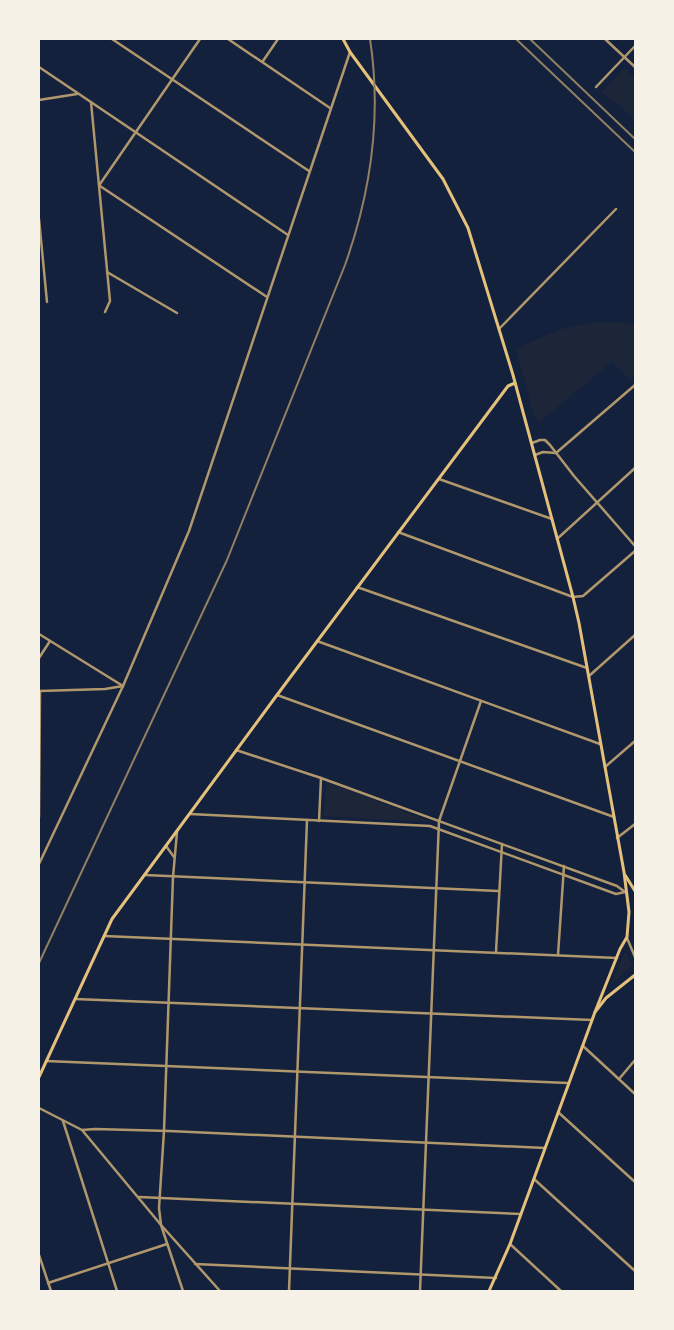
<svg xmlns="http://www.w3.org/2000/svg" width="674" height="1330" viewBox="0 0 674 1330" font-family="'Archivo Narrow',sans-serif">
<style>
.green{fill:#1d2539}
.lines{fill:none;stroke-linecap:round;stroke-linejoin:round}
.minor{stroke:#b1986c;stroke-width:2.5}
.secondary{stroke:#e5c07b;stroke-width:3}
.rail{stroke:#918062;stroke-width:2}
</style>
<rect width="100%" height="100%" fill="#14213d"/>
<g class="green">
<polygon points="624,68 635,78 634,119 620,106 601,93"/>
<polygon points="623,322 635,325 635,375 629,380 612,361 539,423 534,416 516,348 562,329 589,323"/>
<polygon points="327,782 432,822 323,816"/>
<polygon points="625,952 633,965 610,985"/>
</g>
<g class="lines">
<g class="minor">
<polyline points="112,39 309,171"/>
<polyline points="228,39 330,108"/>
<polyline points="605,39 635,67"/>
<polyline points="263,61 278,39"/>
<polyline points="39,67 288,235"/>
<polyline points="596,87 635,46"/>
<polyline points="39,100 77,94"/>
<polyline points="91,102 110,301 105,312"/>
<polyline points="100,184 200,39"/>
<polyline points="100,186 267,297"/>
<polyline points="39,219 47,302"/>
<polyline points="107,272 177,313"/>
<polyline points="499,329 616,209"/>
<polyline points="532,443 540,440 545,440 550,445 574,476 635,546"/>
<polyline points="556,453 635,385"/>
<polyline points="535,455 543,452 556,453"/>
<polyline points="439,479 552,519"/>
<polyline points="398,532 573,597 583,596 635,551"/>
<polyline points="557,539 635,468"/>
<polyline points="357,587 587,668"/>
<polyline points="39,634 123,686"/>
<polyline points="317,641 600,744"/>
<polyline points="39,658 50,641"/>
<polyline points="589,676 635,635"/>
<polyline points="40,691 105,689 123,686"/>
<polyline points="277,695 614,817"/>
<polyline points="236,750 321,778 617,886 625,892"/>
<polyline points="605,767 635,741"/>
<polyline points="190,814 430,826 616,894 625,892"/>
<polyline points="39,817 40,691"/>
<polyline points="319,821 321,778"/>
<polyline points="177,832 173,877 164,1131 159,1208 161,1225 183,1291"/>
<polyline points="617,838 635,824"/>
<polyline points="166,846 174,857"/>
<polyline points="39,864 123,686 189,531 350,52"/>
<polyline points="145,875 498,891"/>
<polyline points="104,936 617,958"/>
<polyline points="627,938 635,957"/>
<polyline points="496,952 502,844"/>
<polyline points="558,955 564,866"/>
<polyline points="75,999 592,1020"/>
<polyline points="583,1046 635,1094"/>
<polyline points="46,1061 568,1083"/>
<polyline points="619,1079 635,1060"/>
<polyline points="39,1108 82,1130 161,1225 220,1291"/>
<polyline points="558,1112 635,1182"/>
<polyline points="63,1121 117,1291"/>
<polyline points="82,1130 95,1129 169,1131 545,1148"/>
<polyline points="534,1179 635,1271"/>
<polyline points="139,1197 521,1214"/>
<polyline points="510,1244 561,1291"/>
<polyline points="39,1255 51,1291"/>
<polyline points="195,1264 496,1278"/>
<polyline points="48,1283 167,1244"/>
<polyline points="289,1291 307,820"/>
<polyline points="420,1291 439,821 481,701"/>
</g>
<g class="secondary">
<polyline points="343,39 350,52 443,179 468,228 513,375 573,597 579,623 624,872 629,912 627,937 620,949 595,1012"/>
<polyline points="625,875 635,891"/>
<polyline points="39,1077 112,919 277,695 508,386 515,383"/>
<polyline points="489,1291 510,1244 595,1012 606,998 635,975"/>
</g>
<g class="rail">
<polyline points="516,39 635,152"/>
<polyline points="530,39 635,139"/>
<path d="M 39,963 L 227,560 L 345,265 C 371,192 382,117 370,39"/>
</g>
</g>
<rect width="674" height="1330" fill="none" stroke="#f6f1e7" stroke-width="80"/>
</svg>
